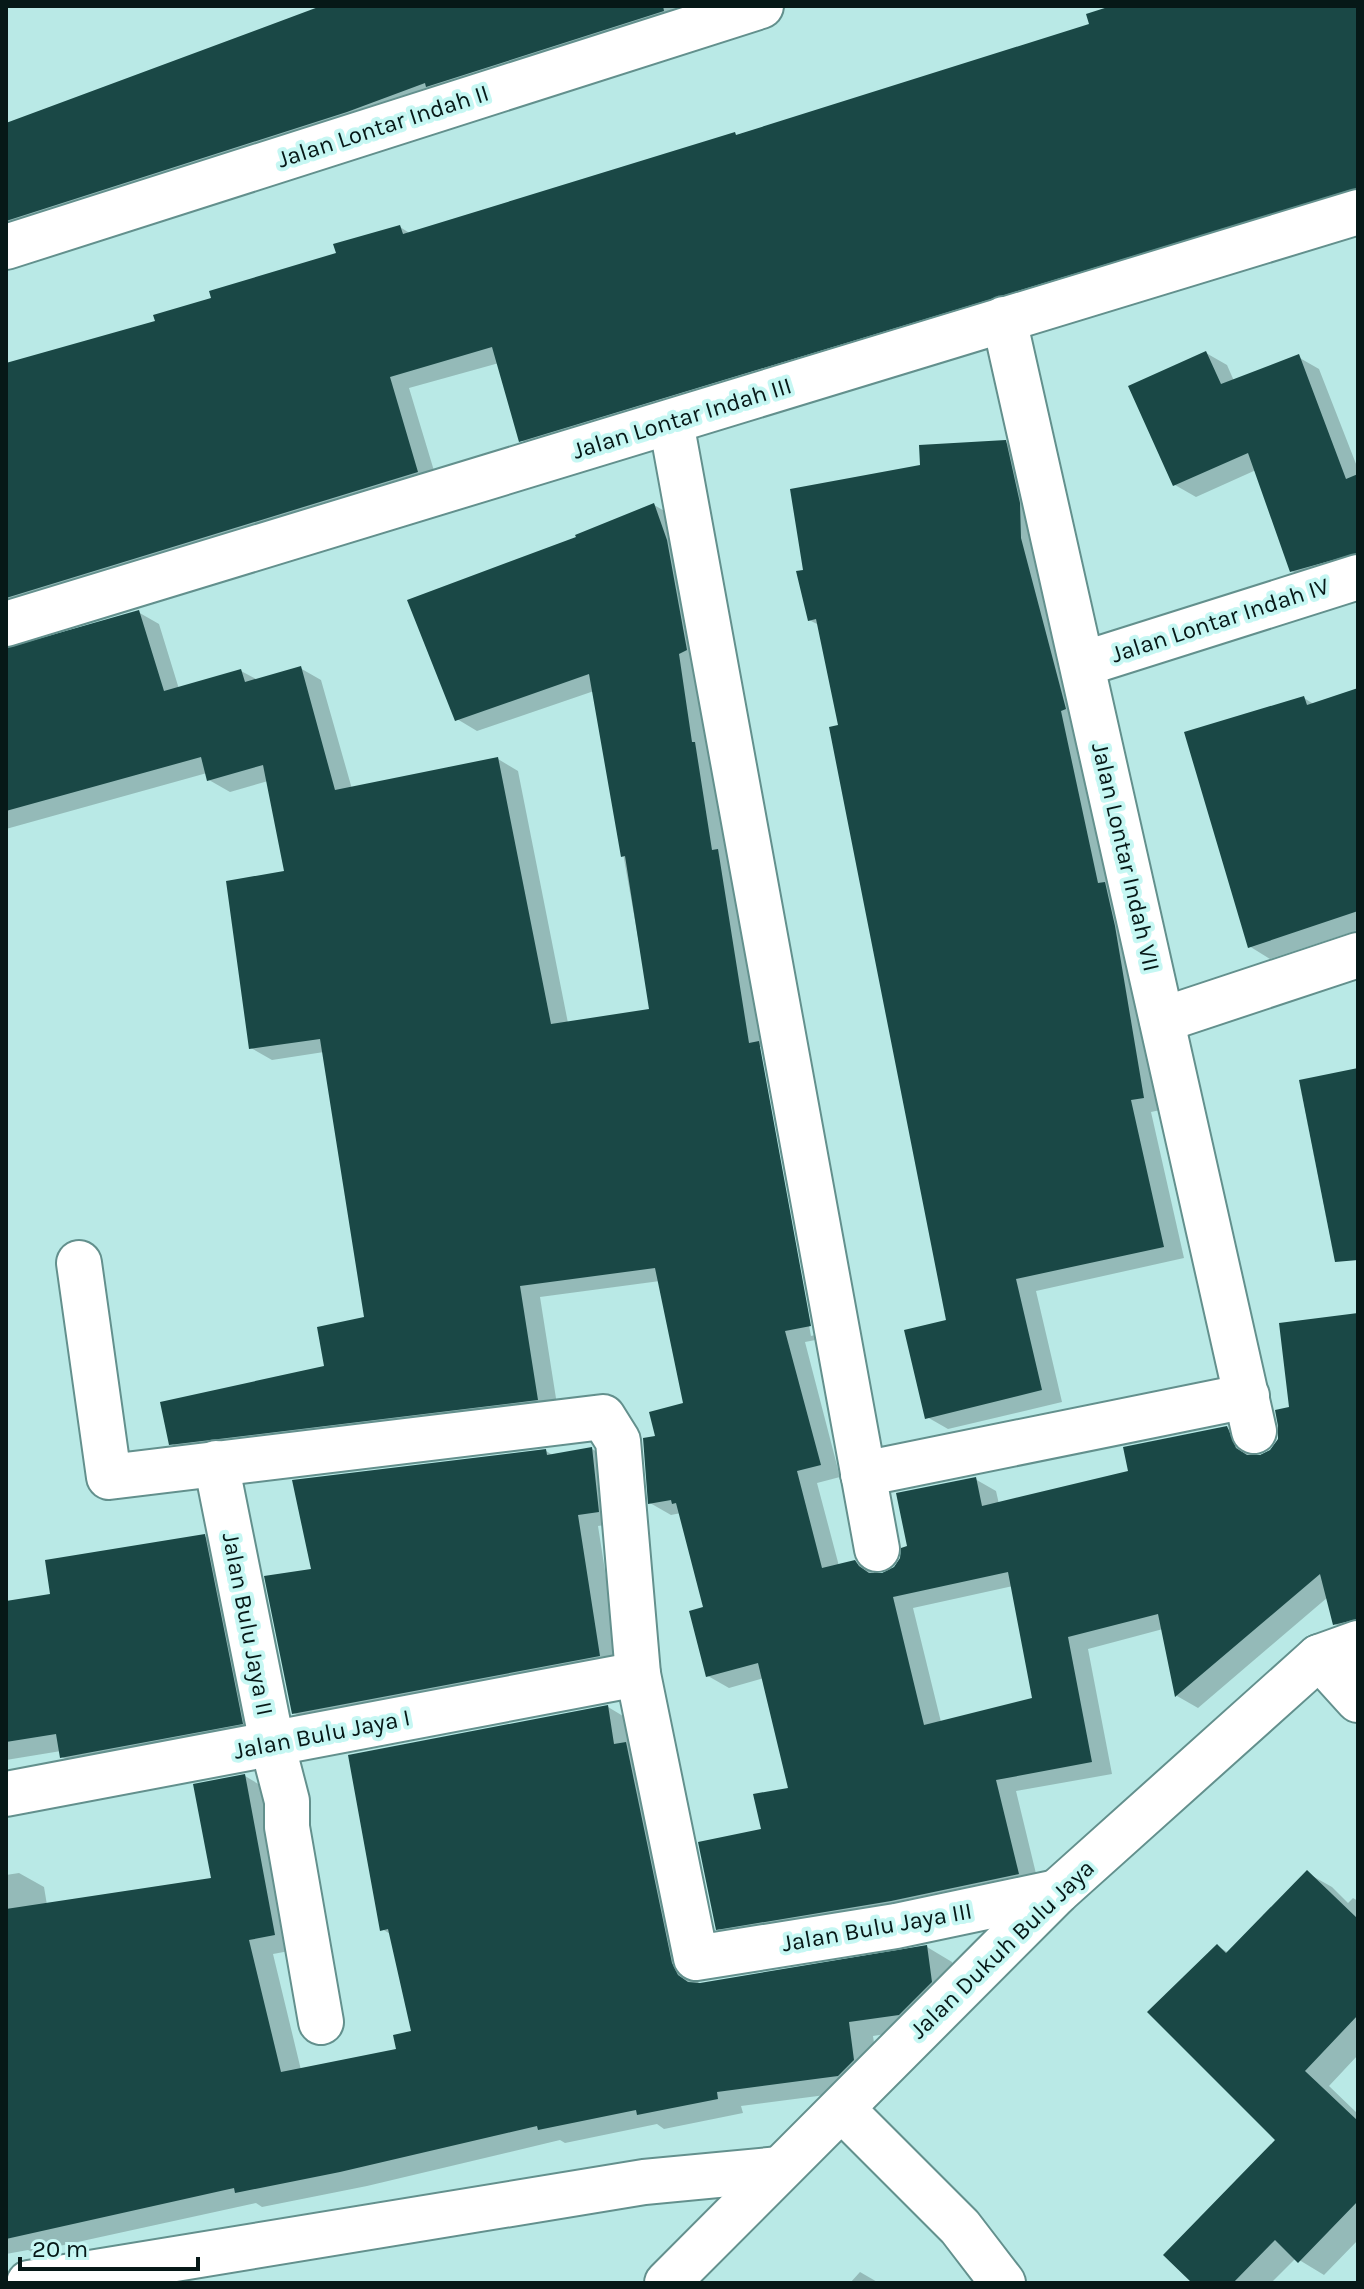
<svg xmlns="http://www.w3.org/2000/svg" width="1364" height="2289" viewBox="0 0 1364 2289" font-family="Karla,sans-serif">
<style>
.shadow{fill:#0003;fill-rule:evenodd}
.building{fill:#1a4846;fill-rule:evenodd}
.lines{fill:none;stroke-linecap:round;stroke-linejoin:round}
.minor-casing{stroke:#63908d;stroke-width:48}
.minor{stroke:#fff;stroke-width:44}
.labels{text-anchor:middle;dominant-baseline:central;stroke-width:8;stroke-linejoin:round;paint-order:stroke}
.street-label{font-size:24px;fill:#061817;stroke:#c6f7f3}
</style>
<rect width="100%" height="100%" fill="#b9e9e6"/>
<g class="shadow">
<polygon points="326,6 749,6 6,251 6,125"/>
<polygon points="1117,6 1358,6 1358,203 542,452 521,440 499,363 409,388 438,484 6,623 6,378 338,255 400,227 411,234 945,72 1091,26"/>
<polygon points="1206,353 1227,365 1234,381 1298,357 1319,369 1358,469 1358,569 1313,583 1292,571 1256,470 1196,497 1175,485"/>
<polygon points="1005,442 1026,454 1165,1109 1151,1112 1184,1258 1036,1291 1062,1402 948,1429 927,1417 948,1322 840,727 819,625 809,620 806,571 922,467"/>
<path d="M 654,505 L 675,517 L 831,1337 L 805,1342 L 840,1477 L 817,1483 L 839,1566 L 855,1562 L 877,1575 L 895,1569 L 909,1548 L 975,1479 L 996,1491 L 999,1504 L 1131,1473 L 1227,1428 L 1248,1440 L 1254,1457 L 1272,1451 L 1280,1438 L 1292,1408 L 1358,1315 L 1358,1635 L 1335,1624 L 1328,1597 L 1198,1708 L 1177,1696 L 1163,1629 L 1088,1649 L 1112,1774 L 1016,1791 L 1039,1886 L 738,1940 L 717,1928 L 763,1830 L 790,1789 L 764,1678 L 729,1688 L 708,1676 L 705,1609 L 681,1513 L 671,1515 L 650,1503 L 657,1437 L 685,1405 L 660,1281 L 540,1297 L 558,1411 L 192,1455 L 171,1443 L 327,1368 L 366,1319 L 324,1052 L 272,1060 L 251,1048 L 287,873 L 268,781 L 230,792 L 209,780 L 207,773 L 6,829 L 6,650 L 138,612 L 159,624 L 179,689 L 241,671 L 258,680 L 300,668 L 321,680 L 352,789 L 498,759 L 518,771 L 568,1023 L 651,1010 L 594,691 L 477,731 L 457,719 L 578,538 ZM 758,1047 L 762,1047 L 815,1335 L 811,1336 ZM 1013,1586 L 1035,1699 L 941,1722 L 913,1608 Z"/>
<polygon points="1358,690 1358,930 1270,959 1249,946 1304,698 1315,705"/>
<polygon points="592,1449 612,1461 618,1523 598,1526 620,1667 314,1725 294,1713 313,1570 546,1451 554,1456"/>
<polygon points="204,1536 230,1551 267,1738 87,1772 62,1757 61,1751 6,1760 6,1603 53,1596"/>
<polygon points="608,1707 633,1722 699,1985 927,1947 952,1962 957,1996 925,2028 873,2036 879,2075 864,2090 741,2106 743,2113 664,2129 657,2124 565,2143 560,2140 367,2186 262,2207 256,2203 32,2252 28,2250 6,2254 6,1875 19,1873 44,1887 47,1905 213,1879 245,1776 270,1791 300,1949 273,1954 301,2070 398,2050 414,2033 392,1935 382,1929"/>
<polygon points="1307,1873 1332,1887 1348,1903 1353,1898 1358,1901 1358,2055 1329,2086 1358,2114 1358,2240 1324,2275 1296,2258 1271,2283 1195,2283 1277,2140 1217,1946 1229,1953"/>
<polygon points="860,2272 879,2283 850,2283"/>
</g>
<g class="building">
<polygon points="321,6 663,6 664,11 426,87 425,83 347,112 6,221 6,123"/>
<polygon points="1111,6 1358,6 1358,188 519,442 492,347 390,377 418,472 6,598 6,363 155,321 153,315 211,298 209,291 336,253 333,244 400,225 403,234 735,132 736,135 1089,24 1086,14"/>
<polygon points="1206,351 1221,384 1299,354 1346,479 1358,474 1358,553 1290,572 1248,453 1173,486 1128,386"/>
<polygon points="1006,440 1020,503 1021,538 1066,709 1061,711 1098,883 1105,882 1115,926 1144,1098 1131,1100 1164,1247 1016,1279 1042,1390 925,1419 904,1330 946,1320 829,727 838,725 816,619 808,621 796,571 803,570 790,489 920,465 919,445"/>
<path d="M 654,503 L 667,540 L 687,650 L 679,654 L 692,742 L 695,742 L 712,850 L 718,849 L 749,1043 L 759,1041 L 811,1326 L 785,1331 L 821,1465 L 797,1471 L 822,1568 L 855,1560 L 859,1566 L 869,1573 L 882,1573 L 894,1567 L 900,1558 L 901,1548 L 907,1546 L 896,1493 L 976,1477 L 982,1506 L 1128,1471 L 1123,1447 L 1227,1426 L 1236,1448 L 1247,1455 L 1260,1455 L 1270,1450 L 1278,1439 L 1278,1426 L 1275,1410 L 1289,1407 L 1279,1323 L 1358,1313 L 1358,1619 L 1333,1625 L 1320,1574 L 1175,1697 L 1158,1614 L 1068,1637 L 1092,1762 L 996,1780 L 1019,1874 L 891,1901 L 716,1930 L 698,1842 L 761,1829 L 753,1794 L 788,1788 L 758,1663 L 706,1677 L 689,1611 L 703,1607 L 676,1503 L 672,1504 L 671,1500 L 648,1504 L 643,1438 L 655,1436 L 649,1412 L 683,1403 L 655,1268 L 520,1286 L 538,1400 L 169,1445 L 160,1402 L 324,1366 L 317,1327 L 364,1317 L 320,1039 L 249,1049 L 226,881 L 284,871 L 263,765 L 207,781 L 201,757 L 6,811 L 6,648 L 139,610 L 164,691 L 241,669 L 245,682 L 301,666 L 335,790 L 498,757 L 551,1024 L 649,1009 L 625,856 L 621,857 L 589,674 L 455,721 L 407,600 L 576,537 L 575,535 ZM 1008,1572 L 1032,1698 L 924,1725 L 893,1597 Z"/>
<polygon points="1358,688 1358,911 1248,948 1184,732 1304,696 1307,705"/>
<polygon points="1358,1068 1358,1260 1335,1262 1299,1080"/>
<polygon points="592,1447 599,1512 578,1515 600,1656 292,1714 264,1576 311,1569 292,1480 546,1449 547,1455"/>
<polygon points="205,1534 243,1724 60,1758 56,1734 6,1742 6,1601 50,1594 45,1560"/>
<polygon points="608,1705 614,1744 626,1742 672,1963 678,1975 688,1982 700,1983 927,1945 932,1982 899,2015 849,2022 854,2060 838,2076 717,2092 718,2099 637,2115 636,2110 538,2130 537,2126 340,2172 235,2193 234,2188 6,2239 6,1909 211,1878 193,1784 245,1774 275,1935 249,1940 281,2072 396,2049 393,2035 411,2031 388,1929 380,1931 348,1755"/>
<polygon points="1307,1870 1358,1919 1358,2015 1305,2071 1358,2121 1358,2201 1298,2263 1275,2240 1233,2283 1192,2283 1163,2255 1275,2140 1147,2012 1217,1944 1226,1953"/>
</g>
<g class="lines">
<defs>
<g id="minor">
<polyline points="6,247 761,6"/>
<polyline points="1004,319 1254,1431"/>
<polyline points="671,422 877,1549"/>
<polyline points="6,624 1358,212"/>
<polyline points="1083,664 1358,577"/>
<polyline points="1162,1020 1358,955"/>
<polyline points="79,1263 109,1477 603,1417 618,1441 638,1674 696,1958 896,1926 1057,1892"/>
<polyline points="216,1463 272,1743 287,1801 287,1827 321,2022"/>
<polyline points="863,1474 1247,1396"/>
<polyline points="1319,1657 1358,1700"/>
<polyline points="6,1794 638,1674"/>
<polyline points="842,2109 960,2227 1003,2283"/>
<polyline points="29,2283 644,2182 780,2169"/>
<polyline points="667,2283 1057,1892 1319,1657 1358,1643"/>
</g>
</defs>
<use href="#minor" class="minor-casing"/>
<use href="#minor" class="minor"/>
</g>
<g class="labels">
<g class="street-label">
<text transform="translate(383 126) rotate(-18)">Jalan Lontar Indah II</text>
<text transform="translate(682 418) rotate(-17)">Jalan Lontar Indah III</text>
<text transform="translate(1220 620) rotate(-18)">Jalan Lontar Indah IV</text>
<text transform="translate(1126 857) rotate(77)">Jalan Lontar Indah VII</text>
<text transform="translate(248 1624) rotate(79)">Jalan Bulu Jaya II</text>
<text transform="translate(322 1734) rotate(-11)">Jalan Bulu Jaya I</text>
<text transform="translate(877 1927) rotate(-10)">Jalan Bulu Jaya III</text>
<text transform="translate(1002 1949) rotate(-44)">Jalan Dukuh Bulu Jaya</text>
</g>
</g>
<rect width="1364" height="2289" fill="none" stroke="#061817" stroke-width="16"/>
<path d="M20 2257v12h178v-12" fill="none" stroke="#061817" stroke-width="4"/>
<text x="32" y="2257" font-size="24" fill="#061817" stroke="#c6f7f3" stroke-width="6" paint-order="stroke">20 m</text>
</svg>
